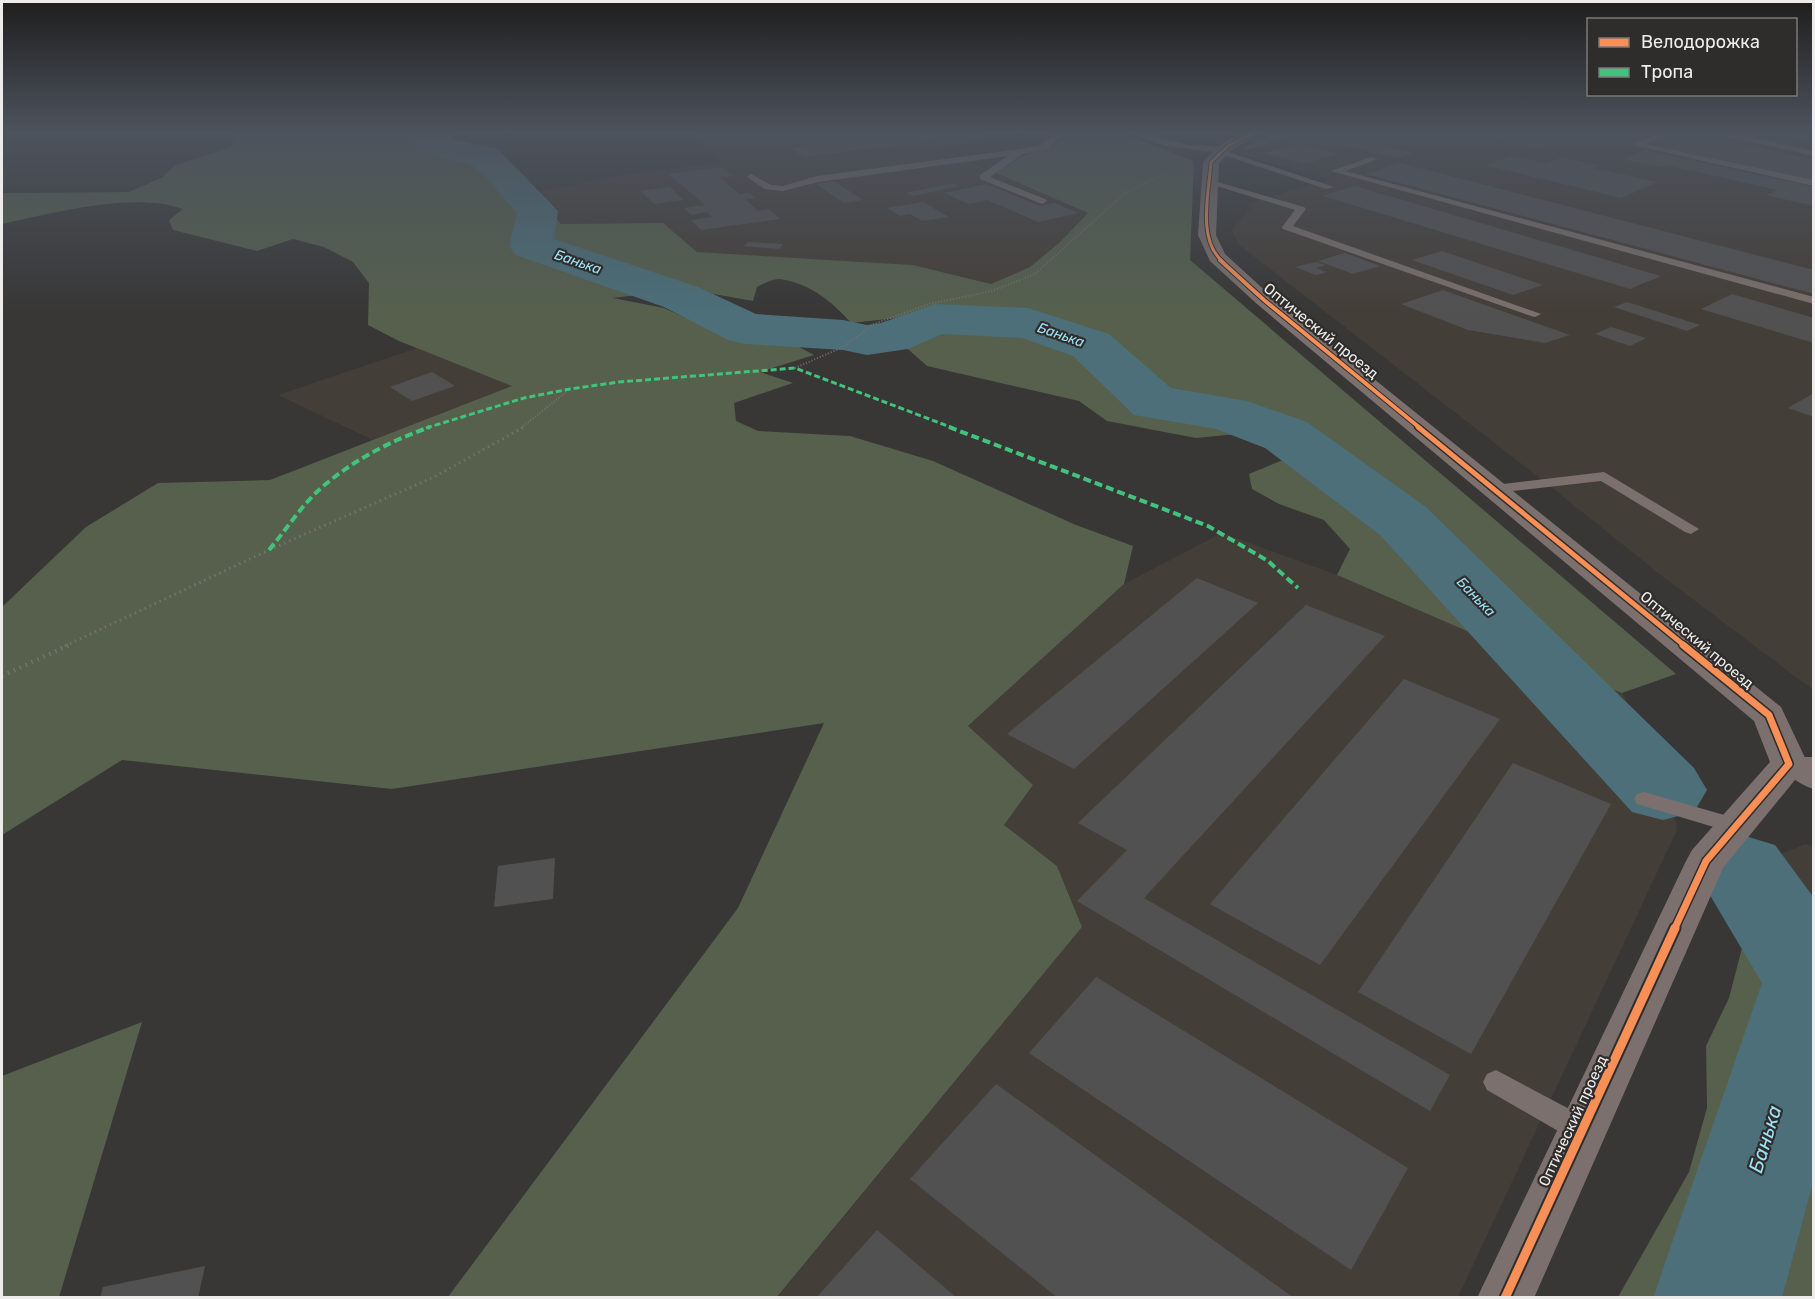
<svg xmlns="http://www.w3.org/2000/svg" width="1815" height="1299" viewBox="0 0 1815 1299" font-family="Rubik,sans-serif">
<style>
.built{fill:#443e38}
.green{fill:#56604d}
.lines{fill:none;stroke-linecap:round;stroke-linejoin:round}
.river{fill:#4c6f79;fill-rule:evenodd}
.building{fill:#525152}
.path-far2{stroke:#76706e;stroke-width:2;stroke-dasharray:1 2;stroke-linecap:butt}
.path-far1{stroke:#76706e;stroke-width:3;stroke-dasharray:1.5 4;stroke-linecap:butt}
.path{stroke:#76706e;stroke-width:4.5;stroke-dasharray:1.5 5;stroke-linecap:butt}
.service{fill:#7b706d;fill-rule:evenodd}
.minor{fill:#7b706d;fill-rule:evenodd}
.quiet-far1{stroke:#40c37c;stroke-width:3;stroke-dasharray:6 3;stroke-linecap:butt}
.quiet{stroke:#40c37c;stroke-width:4;stroke-dasharray:8 4;stroke-linecap:butt}
.cycleway-far4-casing{stroke:#2f2d2b;stroke-width:5}
.cycleway-far3-casing{stroke:#2f2d2b;stroke-width:6}
.cycleway-far2-casing{stroke:#2f2d2b;stroke-width:8}
.cycleway-far1-casing{stroke:#2f2d2b;stroke-width:10}
.cycleway-casing{stroke:#2f2d2b;stroke-width:13}
.cycleway-far4{stroke:#f78f57;stroke-width:3}
.cycleway-far3{stroke:#f78f57;stroke-width:4}
.cycleway-far2{stroke:#f78f57;stroke-width:5}
.cycleway-far1{stroke:#f78f57;stroke-width:7}
.cycleway{stroke:#f78f57;stroke-width:9}
.labels{text-anchor:middle;dominant-baseline:central;stroke-width:4.5;stroke-linejoin:round;paint-order:stroke}
.far-water-label{font-size:14px;font-style:italic;fill:#9be2f8;stroke:#2f2d2b}
.street-label{font-size:15px;fill:#edecea;stroke:#2f2d2b}
.near-water-label{font-size:20px;font-style:italic;fill:#9be2f8;stroke:#2f2d2b}
</style>
<rect width="100%" height="100%" fill="#383736"/>
<g class="built">
<polygon points="694,132 969,132 986,139 938,148 1088,213 1060,242 1030,267 991,284 913,265 697,252 662,223 561,224 533,193 618,176 721,162"/>
<polygon points="1306,132 1813,132 1813,690 1662,576 1546,483 1239,245 1232,230 1251,208 1246,204 1330,179 1236,153"/>
<polygon points="417,348 513,386 373,440 278,395"/>
<polygon points="1222,533 1337,575 1541,663 1622,693 1669,782 1677,830 1458,1297 777,1298 1082,927 1057,866 1004,825 1033,785 968,726 1124,584"/>
<polygon points="1805,844 1813,846 1813,979 1742,870"/>
</g>
<g class="green">
<path d="M 234,132 L 454,132 L 452,139 L 488,152 L 514,169 L 561,224 L 663,223 L 697,252 L 913,265 L 991,284 L 1030,267 L 1060,242 L 1088,213 L 996,173 C 1005,167 1015,159 1025,155 C 1040,149 1060,147 1069,132 L 1123,133 L 1194,161 L 1190,260 L 1676,674 L 1622,693 L 1541,663 L 1337,575 L 1350,549 L 1324,520 L 1279,504 L 1252,489 L 1249,474 L 1283,460 L 1283,450 L 1237,434 L 1196,438 L 1107,421 L 1079,401 L 927,366 L 901,343 L 934,314 L 851,323 C 833,302 808,282 779,279 C 773,279 763,284 757,287 L 753,301 L 686,289 L 613,298 L 664,308 L 734,340 L 799,347 L 814,355 L 760,372 L 793,383 L 734,403 L 736,421 L 758,431 L 850,436 L 933,461 L 1076,525 L 1133,546 L 1124,584 L 968,726 L 1033,785 L 1004,825 L 1057,866 L 1082,927 L 777,1297 L 448,1297 L 738,908 L 824,723 L 392,789 L 122,760 L 2,835 L 2,607 L 86,527 L 158,483 L 270,480 L 512,386 L 399,341 L 368,325 L 369,283 L 353,262 L 324,247 L 293,239 L 257,251 L 173,230 L 169,220 L 183,209 C 135,191 52,213 2,224 L 2,193 L 129,192 L 161,178 L 176,165 L 229,148 L 237,138 L 230,134 Z"/>
<polygon points="1277,132 1306,132 1246,150 1243,148"/>
<polygon points="1742,870 1813,936 1813,1297 1618,1297 1689,1172 1707,1108 1706,1046 1729,998 1749,921"/>
<polygon points="142,1022 59,1297 2,1297 2,1076"/>
</g>
<g class="lines">
<g class="river">
<path d="M 407,132 L 444,132 L 455,140 L 498,149 L 558,211 L 554,239 L 698,287 L 756,314 L 843,320 L 867,325 L 881,323 L 935,304 L 1028,308 L 1109,334 L 1171,388 L 1247,401 L 1307,422 L 1426,507 L 1694,768 L 1707,790 L 1694,812 L 1663,820 L 1632,812 L 1380,535 L 1265,448 L 1216,429 L 1134,415 L 1073,356 L 1022,338 L 942,334 L 908,349 L 867,355 L 843,350 L 746,344 L 728,340 L 664,307 L 516,255 L 509,246 L 517,213 C 508,203 481,169 471,165 C 452,157 411,158 407,132 Z"/>
<polygon points="1742,835 1775,845 1814,898 1814,1178 1782,1298 1653,1298 1762,983 1695,870 1709,845"/>
</g>
</g>
<g class="building">
<polygon points="910,132 965,132 965,134 912,143 895,135"/>
<polygon points="1470,132 1519,132 1560,142 1538,149"/>
<polygon points="1563,132 1596,132 1596,133 1582,138"/>
<polygon points="1769,132 1814,132 1814,143 1768,134"/>
<polygon points="892,134 909,144 804,157 790,148"/>
<polygon points="1338,135 1413,153 1398,158 1323,140"/>
<polygon points="1699,136 1814,159 1814,180 1666,148"/>
<polygon points="1298,144 1339,154 1304,164 1264,153"/>
<polygon points="1645,150 1814,187 1814,206 1766,195 1778,190 1666,165 1660,167 1623,159"/>
<polygon points="1512,156 1545,163 1563,157 1600,166 1593,168 1657,182 1621,198 1485,165"/>
<polygon points="1400,163 1814,270 1814,294 1366,174"/>
<polygon points="722,167 732,176 720,177 739,194 749,193 755,198 745,199 758,211 769,209 780,219 701,230 691,220 712,217 707,212 691,215 684,208 705,205 668,174"/>
<polygon points="834,181 863,200 844,203 816,184"/>
<polygon points="953,183 960,186 913,196 906,193"/>
<polygon points="986,184 1040,206 1054,203 1078,213 1038,222 987,200 969,204 944,193"/>
<polygon points="1355,186 1661,276 1630,289 1323,196"/>
<polygon points="670,187 683,200 654,204 641,191"/>
<polygon points="923,202 949,217 922,221 910,214 900,216 887,208"/>
<polygon points="748,242 783,244 779,249 744,246"/>
<polygon points="1442,251 1543,285 1513,295 1412,260"/>
<polygon points="1345,253 1380,266 1353,274 1318,261"/>
<polygon points="1316,262 1326,265 1316,268 1327,272 1316,275 1295,267"/>
<polygon points="1443,290 1570,335 1545,343 1468,330 1401,304"/>
<polygon points="1732,294 1814,318 1814,343 1701,309"/>
<polygon points="1627,302 1700,325 1687,331 1614,307"/>
<polygon points="1611,327 1646,338 1630,346 1595,334"/>
<polygon points="432,372 455,386 412,401 390,387"/>
<polygon points="1814,393 1814,417 1788,408"/>
<polygon points="1197,578 1258,603 1074,769 1007,734"/>
<polygon points="1306,605 1385,636 1144,898 1450,1075 1430,1111 1077,901 1127,850 1078,823"/>
<polygon points="1404,679 1500,719 1320,965 1210,904"/>
<polygon points="1513,763 1611,804 1471,1054 1358,992"/>
<polygon points="555,858 553,899 494,907 498,866"/>
<polygon points="1096,977 1408,1168 1351,1270 1029,1053"/>
<polygon points="996,1084 1294,1298 1058,1298 910,1179"/>
<polygon points="877,1230 957,1298 816,1298"/>
<polygon points="205,1266 198,1298 100,1298 103,1287"/>
</g>
<g class="lines">
<g class="path-far2">
<polyline points="795,368 843,347 874,324 929,304 992,291 1035,274 1125,193 1170,171"/>
<polyline points="521,428 570,389"/>
</g>
<polyline class="path-far1" points="65,646 269,550 434,477 524,427"/>
<polyline class="path" points="2,676 69,645"/>
<g class="service">
<polygon points="1056,132 1066,132 1047,149 1023,154 990,177 1045,199 1047,201 1042,204 980,179 980,175 1008,156 818,182 783,191 765,189 747,177 751,174 771,185 783,186 817,176 1020,149 1041,145"/>
<polygon points="1126,132 1139,132 1188,145 1227,147 1228,149 1225,151 1334,187 1326,189 1215,152 1165,146"/>
<polygon points="1661,132 1674,132 1645,144 1814,180 1814,186 1632,145"/>
<polygon points="1708,132 1726,132 1814,151 1814,156"/>
<polygon points="1371,157 1378,159 1345,171 1814,297 1814,304 1331,171"/>
<polygon points="1207,179 1304,207 1306,209 1293,226 1541,314 1535,317 1531,316 1283,229 1282,227 1295,210 1207,183"/>
<polygon points="1604,472 1699,529 1691,534 1685,532 1601,481 1495,493 1488,489 1495,485"/>
<path d="M 1789,757 L 1814,757 L 1814,789 C 1802,786 1785,774 1779,764 L 1782,759 Z"/>
<polygon points="1644,792 1745,821 1748,826 1745,831 1737,834 1637,804 1634,799 1637,794"/>
<polygon points="1496,1070 1592,1121 1596,1130 1592,1139 1582,1142 1572,1139 1487,1090 1483,1082 1487,1074"/>
</g>
<polygon class="minor" points="1243,132 1262,132 1233,149 1219,163 1216,235 1225,254 1271,296 1781,707 1808,764 1723,868 1534,1298 1477,1298 1686,861 1692,850 1770,762 1754,721 1257,304 1210,261 1198,235 1203,162 1223,143"/>
<polyline class="quiet-far1" points="426,428 524,398 570,389 619,382 795,368 953,428"/>
<g class="quiet">
<polyline points="949,427 1208,526 1268,561 1298,588"/>
<path d="M 269,550 C 286,530 301,506 320,489 C 353,460 390,441 430,427"/>
</g>
<defs>
<path id="cycleway-far4" d="M 1222,261 C 1197,239 1209,192 1211,162 L 1228,146 L 1255,132"/>
<polyline id="cycleway-far3" points="1220,260 1264,300 1420,428"/>
<polyline id="cycleway-far2" points="1418,427 1685,646"/>
<polyline id="cycleway-far1" points="1674,930 1706,861 1789,764 1769,715 1683,645"/>
<polyline id="cycleway" points="1505,1298 1675,928"/>
</defs>
<use href="#cycleway-far4" class="cycleway-far4-casing"/>
<use href="#cycleway-far3" class="cycleway-far3-casing"/>
<use href="#cycleway-far2" class="cycleway-far2-casing"/>
<use href="#cycleway-far1" class="cycleway-far1-casing"/>
<use href="#cycleway" class="cycleway-casing"/>
<use href="#cycleway-far4" class="cycleway-far4"/>
<use href="#cycleway-far3" class="cycleway-far3"/>
<use href="#cycleway-far2" class="cycleway-far2"/>
<use href="#cycleway-far1" class="cycleway-far1"/>
<use href="#cycleway" class="cycleway"/>
</g>
<linearGradient id="sky" x2="0" y2="1"><stop stop-color="#1f1e1e"/><stop offset="0.42" stop-color="#4d535d"/><stop offset="1" stop-color="#4d535d" stop-opacity="0"/></linearGradient>
<rect width="1815" height="314" fill="url(#sky)"/>
<g class="labels">
<g class="far-water-label">
<text transform="translate(578 262) rotate(19)">Банька</text>
<text transform="translate(1061 335) rotate(19)">Банька</text>
<text transform="translate(1476 597) rotate(46)">Банька</text>
</g>
<g class="street-label">
<text transform="translate(1321 331) rotate(39)">Оптический проезд</text>
<text transform="translate(1697 640) rotate(40)">Оптический проезд</text>
<text transform="translate(1573 1121) rotate(-65)">Оптический проезд</text>
</g>
<g class="near-water-label">
<text transform="translate(1765 1139) rotate(-73)">Банька</text>
</g>
</g>
<rect width="1815" height="1299" fill="none" stroke="#edecea" stroke-width="6"/>
<rect x="1587" y="18" width="210" height="78" fill="#2f2d2b" stroke="#7b7977" stroke-width="1.5"/>
<rect x="1599" y="38" width="30" height="9" fill="#f78f57" stroke="#7b7977" stroke-width="1.5"/>
<text x="1641" y="48" font-size="18" fill="#edecea">Велодорожка</text>
<rect x="1599" y="68" width="30" height="9" fill="#40c37c" stroke="#7b7977" stroke-width="1.5"/>
<text x="1641" y="78" font-size="18" fill="#edecea">Тропа</text>
</svg>
